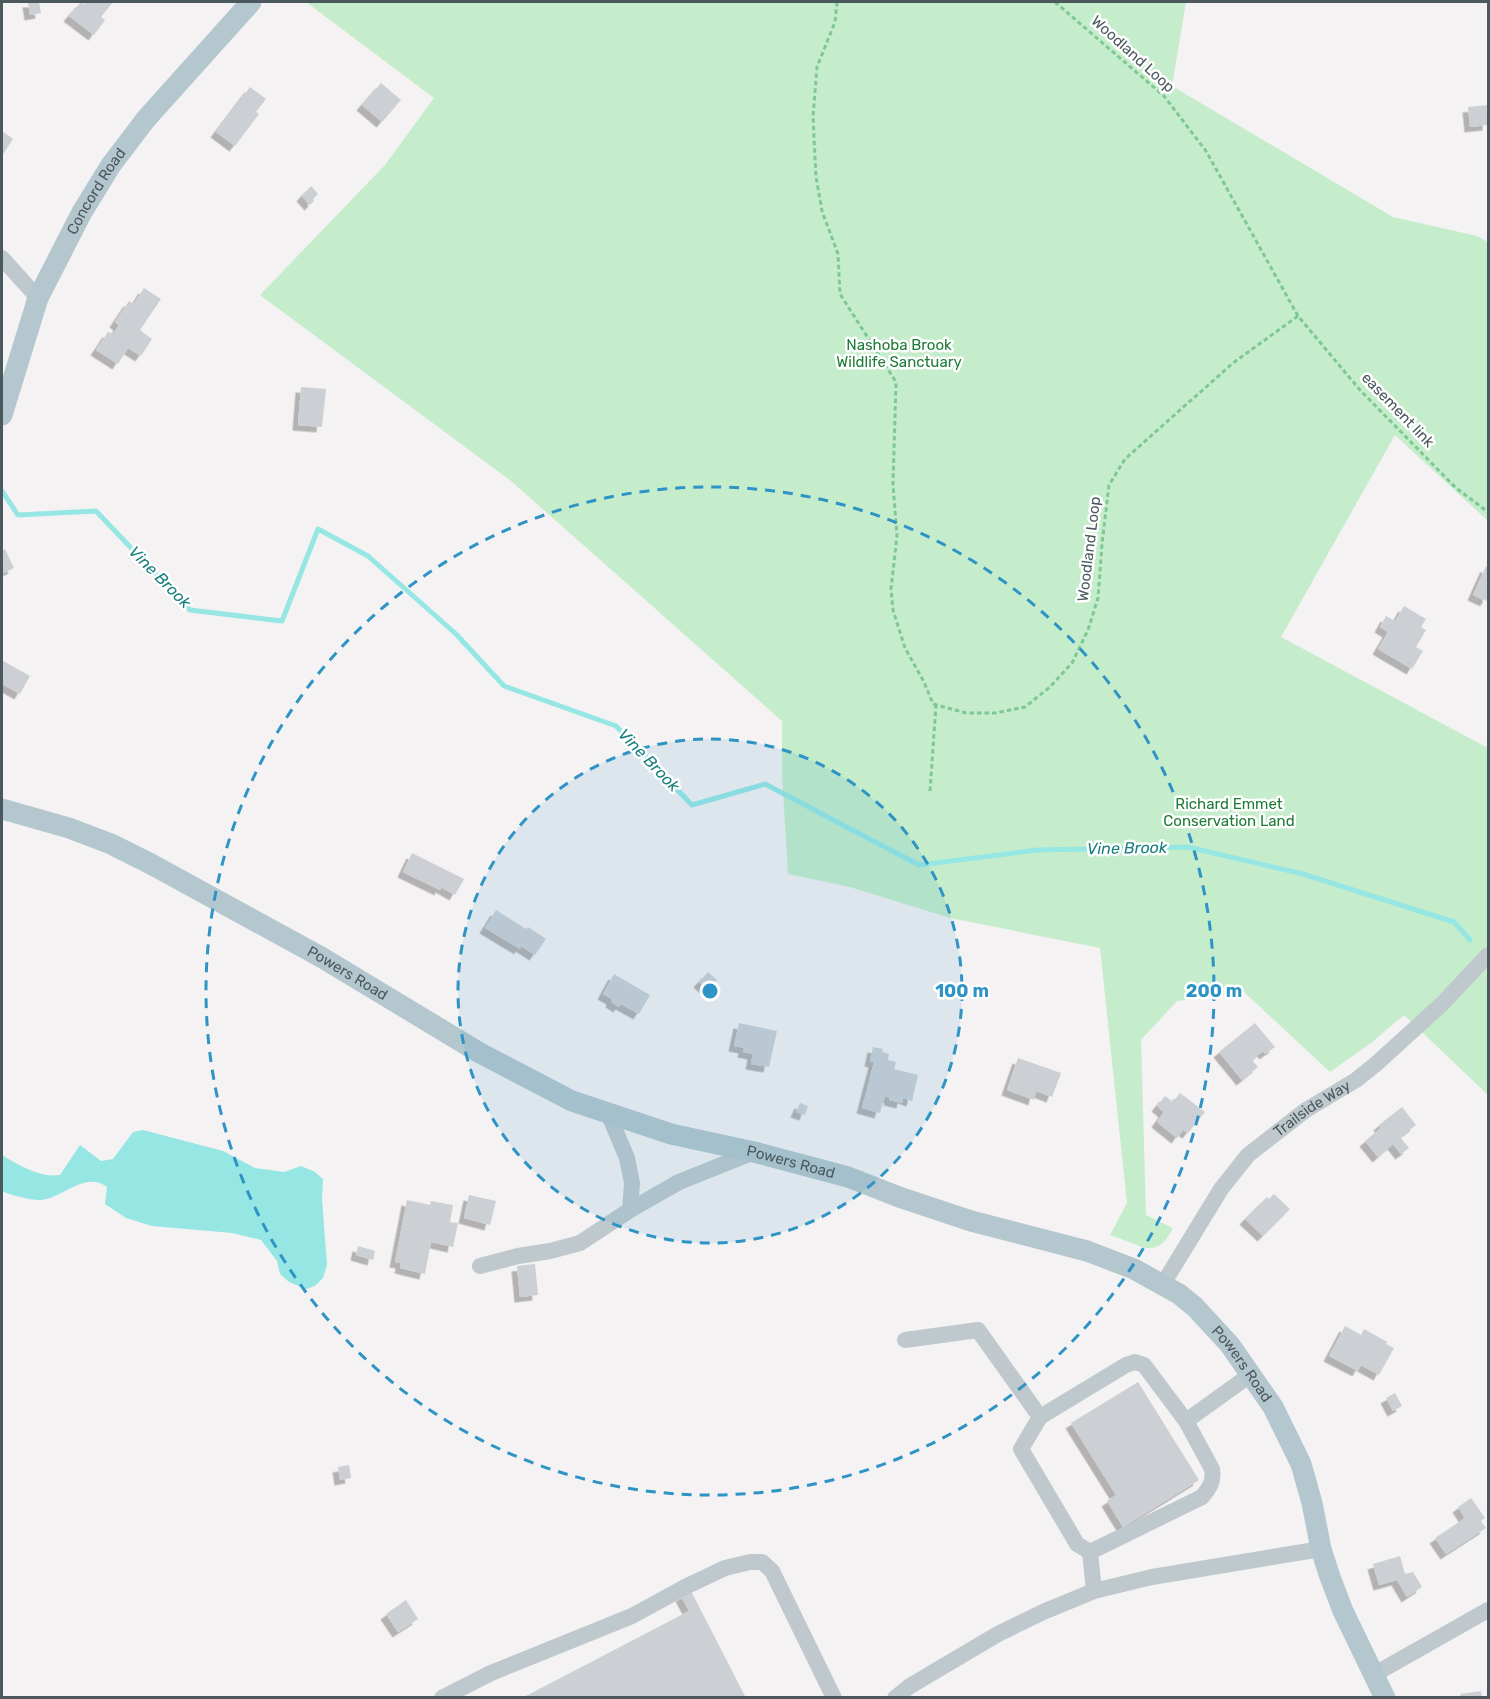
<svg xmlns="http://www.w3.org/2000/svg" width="1490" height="1699" viewBox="0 0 1490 1699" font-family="Rubik,sans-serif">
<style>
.green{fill:#c5edcb}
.water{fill:#96e6e4}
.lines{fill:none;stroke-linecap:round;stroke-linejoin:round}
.stream{stroke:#96e6e4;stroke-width:5}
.building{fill:#ccd0d4;filter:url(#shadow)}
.path{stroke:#7fc894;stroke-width:3;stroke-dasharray:4.5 3;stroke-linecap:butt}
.minor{stroke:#bfc9cd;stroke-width:16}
.major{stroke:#b4c7ce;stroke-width:21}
.ring{fill:none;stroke:#2e93c5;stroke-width:3;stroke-dasharray:10 8}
.labels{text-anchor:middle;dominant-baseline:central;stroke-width:5;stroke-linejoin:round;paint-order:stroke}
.street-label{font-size:15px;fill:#4b595e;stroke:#fff}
.park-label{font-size:15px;fill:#1f7b38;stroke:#fff}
.water-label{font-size:16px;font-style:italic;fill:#167f7d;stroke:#fff}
.centre{fill:#2e93c5;stroke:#fff;stroke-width:3}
.ring-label{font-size:18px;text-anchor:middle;font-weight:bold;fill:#2e93c5;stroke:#fff;stroke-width:5;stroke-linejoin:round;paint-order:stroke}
</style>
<defs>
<filter id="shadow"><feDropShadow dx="-5.5" dy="5.5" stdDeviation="0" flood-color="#0004"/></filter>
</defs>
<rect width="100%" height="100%" fill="#f4f2f2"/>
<path class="green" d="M 306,2 L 1186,2 L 1172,86 L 1393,217 L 1477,236 L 1488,242 L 1488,521 L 1395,435 L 1281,637 L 1488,748 L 1488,1095 L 1404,1015 L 1371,1043 L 1330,1072 L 1244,992 L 1177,1001 L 1141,1040 L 1146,1215 L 1173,1228 C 1166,1241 1161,1249 1145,1248 L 1110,1235 L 1127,1203 L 1100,948 L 950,918 L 850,887 L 788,874 L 782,774 L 782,721 L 511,481 L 260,295 L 385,165 L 434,98 Z"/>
<path class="water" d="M 143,1130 L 223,1151 L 255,1168 L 284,1172 L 301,1166 L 315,1172 L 323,1179 L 322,1198 L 327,1265 L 323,1278 L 315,1286 L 306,1289 L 289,1282 L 280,1274 L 277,1261 L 261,1240 L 232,1233 L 152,1226 L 126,1218 L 105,1204 L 107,1187 C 85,1171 64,1197 42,1200 C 34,1201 9,1195 2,1191 L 2,1155 C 19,1165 39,1178 60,1175 L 80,1145 L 101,1161 L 113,1159 L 133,1132 Z"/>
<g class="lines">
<polyline class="stream" points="2,491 18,515 96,511 190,610 282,621 318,529 368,556 456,634 504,686 616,726 692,805 765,784 919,865 1037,850 1188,847 1303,874 1454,922 1470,940"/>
</g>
<g class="building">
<polygon points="28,2 39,2 41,13 30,15"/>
<polygon points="81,2 84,4 86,2 113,2 101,17 105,20 94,35 69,16"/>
<polygon points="381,83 401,100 382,122 362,105"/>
<polygon points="250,87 266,99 256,112 259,114 235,146 216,132"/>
<polygon points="1488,105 1488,125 1470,127 1468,107"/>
<polygon points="2,131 13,139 2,156"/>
<polygon points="311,186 318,194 313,199 314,201 310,205 302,196"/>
<polygon points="144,288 161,299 140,330 152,339 141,356 128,348 118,364 96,350 108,332 113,334 119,325 115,322 129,301 134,304"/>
<polygon points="301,387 326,389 322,427 298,425"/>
<polygon points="5,549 14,568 2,574 2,551"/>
<polygon points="1486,566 1488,568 1488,598 1487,598 1486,601 1473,595"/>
<polygon points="1404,606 1426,619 1421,627 1426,630 1416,647 1423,651 1412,669 1378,649 1388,632 1380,627 1386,616 1395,621"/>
<polygon points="3,661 30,676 20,694 2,684 2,664"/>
<polygon points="412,853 464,879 455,895 441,887 440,890 403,872"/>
<polygon points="496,910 526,929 528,927 546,939 535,955 521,946 520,949 485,928"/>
<polygon points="708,972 717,980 708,990 699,982"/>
<polygon points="614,974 650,995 639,1014 621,1004 619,1007 611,1002 612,999 603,994"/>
<polygon points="739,1023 777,1031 769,1067 751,1064 753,1054 743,1052 744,1048 734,1046"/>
<polygon points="1255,1023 1275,1047 1265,1054 1263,1051 1252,1060 1258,1067 1242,1080 1219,1052"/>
<polygon points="873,1047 883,1049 882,1052 889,1054 888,1060 896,1062 894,1069 918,1075 912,1101 903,1098 902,1103 889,1100 890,1098 885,1096 880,1113 862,1108 874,1062 870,1061"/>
<polygon points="1018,1058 1061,1073 1052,1097 1036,1091 1034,1100 1007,1090"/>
<polygon points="1180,1093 1205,1112 1188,1133 1183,1130 1177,1138 1157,1122 1164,1112 1157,1106 1165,1096 1173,1102"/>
<polygon points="800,1103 808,1106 805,1115 796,1112"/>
<polygon points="1402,1107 1416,1125 1400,1137 1409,1148 1401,1154 1393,1144 1378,1157 1365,1141 1381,1128 1379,1125"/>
<polygon points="1274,1194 1290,1209 1263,1236 1245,1219 1267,1197 1269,1199"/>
<polygon points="469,1195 496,1201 490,1225 464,1218"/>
<polygon points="407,1200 430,1205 431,1201 453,1205 450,1222 458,1223 453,1247 431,1242 425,1274 400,1268 401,1263 395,1262"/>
<polygon points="358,1246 375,1251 373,1260 356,1255"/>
<polygon points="535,1264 538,1295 520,1297 517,1266"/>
<polygon points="1345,1326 1361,1335 1364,1329 1387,1342 1386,1344 1394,1348 1379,1375 1361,1365 1358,1371 1329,1356"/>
<polygon points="1138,1382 1199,1480 1123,1527 1107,1501 1116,1495 1071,1423"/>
<polygon points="1395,1393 1402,1406 1393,1411 1386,1398"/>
<polygon points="349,1465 351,1478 340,1480 338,1467"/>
<polygon points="1471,1498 1485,1518 1481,1521 1486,1528 1446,1554 1435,1538 1465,1518 1458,1507"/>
<polygon points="1400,1556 1405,1574 1413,1572 1422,1587 1407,1597 1397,1580 1379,1585 1373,1564"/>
<polygon points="691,1591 746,1698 522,1698 689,1611 681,1596"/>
<polygon points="406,1600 418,1619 398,1632 386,1614"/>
<polygon points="1481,1691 1482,1698 1461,1698 1460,1694"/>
</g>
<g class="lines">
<g class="path">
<polyline points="837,2 835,22 817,67 813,117 816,177 822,211 838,254 840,294 896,382 893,484 897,536 891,589 893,610 905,648 924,682 933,704 966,713 995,713 1025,707 1050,687 1072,663 1088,630 1098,598 1102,544 1109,485 1125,459 1233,363 1298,316"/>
<polyline points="1055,2 1164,96 1206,151 1298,316 1360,390 1456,488 1488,512"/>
<polyline points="930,791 936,705"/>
</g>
<g class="minor">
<polyline points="2,258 38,298"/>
<polyline points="608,1113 627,1158 632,1183 630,1210 679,1182 754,1152"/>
<polyline points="480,1266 518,1256 550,1251 580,1243 630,1210"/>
<path id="s1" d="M 1163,1284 L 1221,1189 L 1248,1155 L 1306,1110 L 1356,1080 L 1376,1064 L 1443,1003 L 1488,955"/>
<polyline points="905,1340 978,1330 1040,1417 1126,1365 1135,1362 1144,1365 1186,1421 1250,1375"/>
<polyline points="1040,1417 1021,1449 1077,1544 1090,1552"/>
<path d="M 1094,1591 L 1090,1552 L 1202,1497 C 1210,1487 1214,1482 1212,1469 L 1186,1421"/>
<polyline points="1373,1675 1488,1610"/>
<polyline points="442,1698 491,1673 632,1616 685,1587 725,1568 750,1562 762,1562 772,1571 834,1698"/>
<polyline points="895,1698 910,1686 998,1634 1043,1612 1094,1591 1152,1577 1321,1549"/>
</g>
<g class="major">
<path id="s2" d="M 2,415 L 38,298 L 82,212 L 111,165 L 146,119 L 251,2"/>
<path id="s3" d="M 2,809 L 69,828 L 111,844 L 151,864 L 321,957 L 480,1053 L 572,1101 L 671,1134 L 754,1152 L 848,1177 L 899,1197 L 971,1221 L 1087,1251 L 1134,1269 L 1179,1294 L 1195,1307 L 1230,1345 L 1273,1407 L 1301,1464 L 1312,1503 L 1321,1549 L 1330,1577 L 1343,1611 L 1385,1698"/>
</g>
</g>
<circle cx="710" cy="991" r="252" fill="#2e93c5" fill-opacity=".12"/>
<g class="ring">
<circle cx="710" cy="991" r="252"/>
<circle cx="710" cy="991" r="504"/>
</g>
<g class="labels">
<g class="street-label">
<text transform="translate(1133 54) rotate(42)">Woodland Loop</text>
<text stroke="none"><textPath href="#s2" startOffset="244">Concord Road</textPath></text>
<text transform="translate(1398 410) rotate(46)">easement link</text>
<text transform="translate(1089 549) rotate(-83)">Woodland Loop</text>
<text stroke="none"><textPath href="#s3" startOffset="384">Powers Road</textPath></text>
<text stroke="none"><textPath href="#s1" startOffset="234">Trailside Way</textPath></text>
<text stroke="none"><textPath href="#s3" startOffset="870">Powers Road</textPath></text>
<text stroke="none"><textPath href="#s3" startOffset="1376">Powers Road</textPath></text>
</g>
<g class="park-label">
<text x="899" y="345">Nashoba Brook<tspan x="899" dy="17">Wildlife Sanctuary</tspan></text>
<text x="1229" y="804">Richard Emmet<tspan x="1229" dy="17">Conservation Land</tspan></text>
</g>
<g class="water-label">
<text transform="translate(160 577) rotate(45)">Vine Brook</text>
<text transform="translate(649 760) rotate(46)">Vine Brook</text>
<text transform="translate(1127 848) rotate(-1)">Vine Brook</text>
</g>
</g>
<circle cx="710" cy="991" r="9" class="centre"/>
<g class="ring-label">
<text x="962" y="997">100 m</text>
<text x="1214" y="997">200 m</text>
</g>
<rect width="1490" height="1699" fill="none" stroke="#4b595e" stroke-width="6"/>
</svg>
